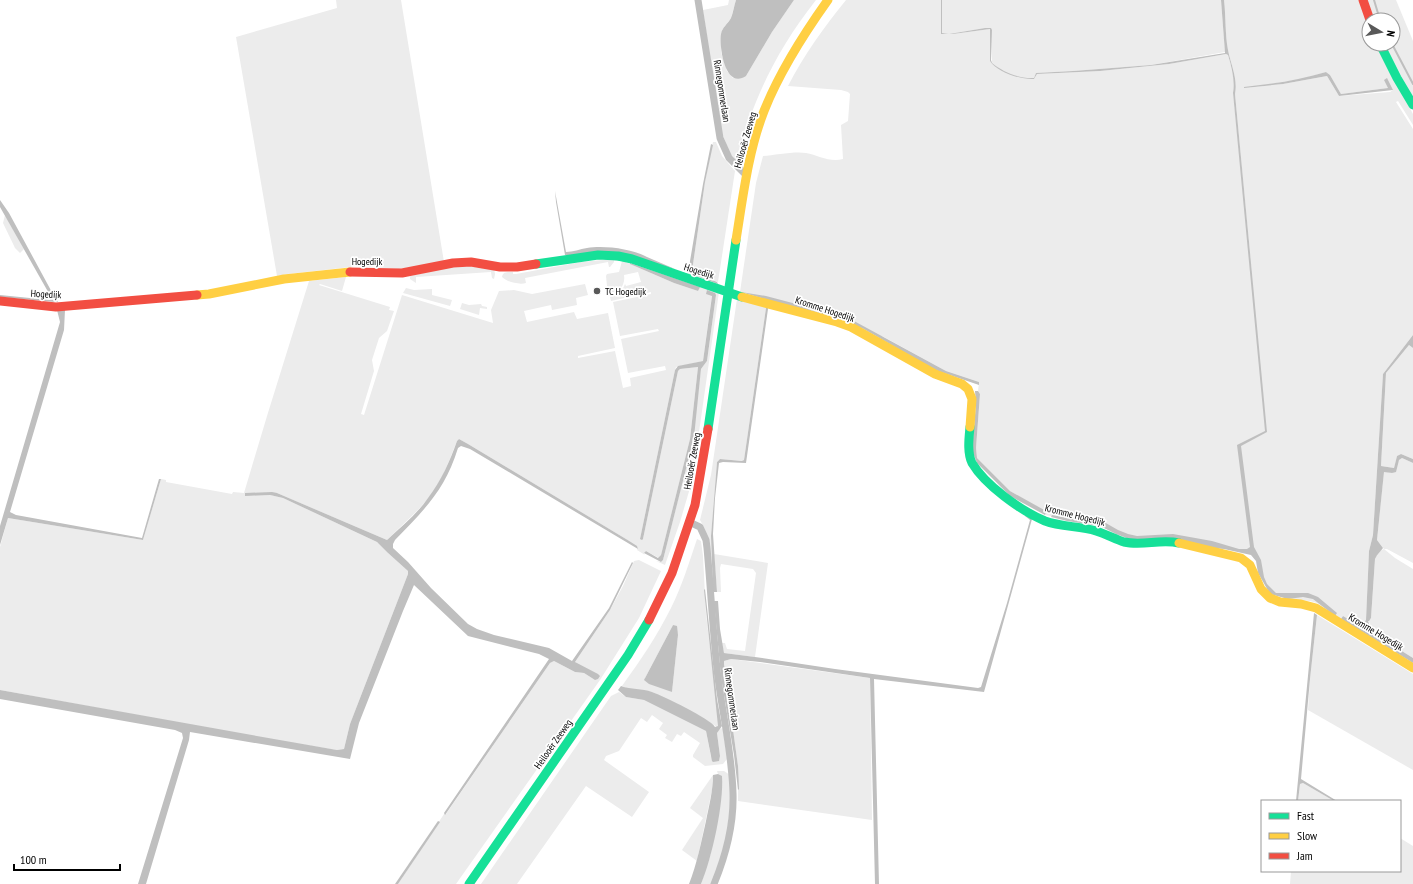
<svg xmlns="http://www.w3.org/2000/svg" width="1413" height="884" viewBox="0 0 1413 884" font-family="'PT Sans Narrow',sans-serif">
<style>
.green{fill:#ececec;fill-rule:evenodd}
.water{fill:#bfbfbf}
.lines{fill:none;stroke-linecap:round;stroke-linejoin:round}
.stream{stroke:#bfbfbf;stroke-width:2}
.street{stroke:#bebebe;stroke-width:7}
.fast{stroke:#16e098;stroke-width:9}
.slow{stroke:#ffcf43;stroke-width:9}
.jam{stroke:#f24e42;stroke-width:9}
.poi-dot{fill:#595959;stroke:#fff;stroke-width:1.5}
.labels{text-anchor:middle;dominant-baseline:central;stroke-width:3.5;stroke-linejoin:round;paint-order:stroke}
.street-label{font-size:10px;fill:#000;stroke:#fff}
.poi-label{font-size:10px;fill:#000;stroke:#fff;text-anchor:start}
</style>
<rect width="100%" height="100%" fill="#fff"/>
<g class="green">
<polygon points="336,0 401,0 444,262 399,269 360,266 288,274 277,276 236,37 337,8"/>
<path d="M 729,0 L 736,0 L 731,18 L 722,30 L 721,35 L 721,52 L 727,71 L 733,78 L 746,76 L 772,32 L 794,0 L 816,0 C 776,51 753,99 736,162 L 732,158 L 721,131 L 703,10 L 728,5 Z"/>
<path d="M 846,0 L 941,0 L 941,34 L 953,34 L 990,29 L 990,61 L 992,62 L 991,28 L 985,28 L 949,34 L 942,33 L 942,0 L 1221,0 L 1225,52 L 1151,65 L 1073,71 L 1036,73 L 1034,78 L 1027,79 L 1034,79 L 1037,74 L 1100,71 L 1169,64 L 1226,54 L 1228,55 C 1232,68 1235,81 1233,93 L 1254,296 L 1235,94 C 1238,79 1231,65 1228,50 C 1225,34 1226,17 1224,0 L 1359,0 L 1369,27 L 1369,44 L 1376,44 L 1413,114 L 1413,125 L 1398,101 L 1396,102 L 1413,129 L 1413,335 L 1383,374 L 1373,535 L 1369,551 L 1366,620 L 1363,624 L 1358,625 L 1343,616 L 1341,619 L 1317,603 L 1310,601 L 1288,599 L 1269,592 L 1255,557 L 1244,551 L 1136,539 L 1090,523 L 1045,515 L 1045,511 L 1010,491 L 977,458 L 976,448 L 980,394 L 978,391 L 979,382 L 946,371 L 884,337 L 740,292 L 756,183 L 763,156 C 775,155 795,151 806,153 C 818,155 830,163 843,159 L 841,125 L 848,121 L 850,94 L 848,92 L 841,90 L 788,86 C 804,55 824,27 846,0 ZM 1326,72 L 1330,75 L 1341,94 L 1388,88 L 1393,90 L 1390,92 L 1339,96 L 1327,76 L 1283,84 L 1244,88 L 1302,79 Z"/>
<polygon points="1367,0 1396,0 1413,41 1413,99 1385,44 1393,44 1393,20 1375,20"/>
<polygon points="713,142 716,142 722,156 735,171 718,282 692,271 705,182"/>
<polygon points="5,215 24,249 20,253 15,248 3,223"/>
<path d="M 603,260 L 614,260 L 614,262 L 610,267 L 609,267 L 608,262 L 525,278 L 526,283 C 519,285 507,282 502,277 C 503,271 508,272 513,272 L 513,274 L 516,274 L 581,262 Z"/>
<path d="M 622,261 L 719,292 L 699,432 L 690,488 L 680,522 L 665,565 L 656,561 L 661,562 L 663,560 L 691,447 L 701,369 L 707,361 L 716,295 L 712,295 L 703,361 L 676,367 L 675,370 L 640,539 L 643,539 L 678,371 L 680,369 L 698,367 L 690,439 L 661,555 L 659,558 L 646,551 L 644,554 L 645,555 L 637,550 L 638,548 L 626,539 L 468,444 L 459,439 L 457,441 C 449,461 441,484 426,501 C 414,515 400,527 387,540 L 277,493 L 245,496 L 270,495 L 283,498 L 377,542 L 388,553 L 408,571 L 408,574 L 350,724 L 344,749 L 337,750 L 274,740 L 0,690 L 0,547 L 8,518 L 143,540 L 161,479 L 166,480 L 166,482 L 232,494 L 233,492 L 244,493 L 267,416 L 309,281 L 346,277 L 342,291 L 320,284 L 319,285 L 390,307 L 389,310 L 394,311 L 387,331 L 379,338 L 372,360 L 374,371 L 361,414 L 364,415 L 402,295 L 493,323 L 491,310 L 499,291 L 514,290 L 532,294 L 585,284 L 588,295 L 576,298 L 577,305 L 552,310 L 551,305 L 524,311 L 527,322 L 574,312 L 577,319 L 608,313 L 615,348 L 578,356 L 578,358 L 615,351 L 623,388 L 631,386 L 630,378 L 666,370 L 665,366 L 628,373 L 621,339 L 659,331 L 658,329 L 620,336 L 613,302 L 651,294 L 651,292 L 611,301 L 610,297 L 621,293 L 625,284 L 626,286 L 641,282 L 638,272 L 624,275 C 625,282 623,286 618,292 L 612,292 L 610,288 L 607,286 L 606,276 L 607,274 L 619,272 ZM 630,264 L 699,287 L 698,291 L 674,283 Z"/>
<polygon points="460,265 494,268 495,274 494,279 492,278 491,272 416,277 416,283 410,279 410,276"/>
<polygon points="406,288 414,290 432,289 432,295 452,300 450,306 403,293"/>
<path d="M 738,298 L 765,304 L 769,306 L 768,309 L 768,308 L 766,308 L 744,460 L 743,461 L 720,459 L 717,462 L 711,536 L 713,592 L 712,592 C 710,569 713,541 700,520 L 711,475 L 737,299 Z"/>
<polygon points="462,303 469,305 481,304 482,306 487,307 487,309 480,308 479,315 460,309"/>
<polygon points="1409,345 1413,348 1413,459 1401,454 1397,456 1394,468 1381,466 1386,373"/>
<polygon points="1402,458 1413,463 1413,563 1387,549 1384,549 1377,540 1384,471 1392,473 1399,460"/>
<path d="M 697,539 L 701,541 L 703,556 L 706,614 L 719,724 L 717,727 L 701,717 L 652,692 L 629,689 L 622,686 C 640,661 657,636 671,608 C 682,586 689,563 697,539 ZM 673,625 L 678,635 L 672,692 L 645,678 Z"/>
<polygon points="1384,549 1395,558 1413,569 1413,658 1373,633 1371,629 1370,623 1368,622 1371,618 1375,559 1378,552"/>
<polygon points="714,554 768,563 755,657 724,653 722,643 725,643 727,649 745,651 756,573 753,569 721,564 720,568 721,592 717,592"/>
<polygon points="639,560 661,571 639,618 600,680 456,884 398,884 444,814 446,814 550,663 554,661 575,672 584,673 595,680 575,662 610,610 623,586 634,561"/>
<polygon points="1317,615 1413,674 1413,770 1308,710 1310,679"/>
<polygon points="731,659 870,678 872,820 738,801 738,766 724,664 724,661"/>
<polygon points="619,692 626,697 644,700 706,731 711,757 719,760 720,756 717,733 719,729 723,728 727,759 723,764 705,766 693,757 693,755 700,743 684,732 681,736 677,734 672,742 665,738 667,735 659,729 663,723 652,715 647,722 641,718 619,751 606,756 604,760 649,792 632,817 586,786 517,884 481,884 611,696"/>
<polygon points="717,771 724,771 730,775 731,803 725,844 713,884 701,884 711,853 720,775 718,774"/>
<polygon points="713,775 712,790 697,861 682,850 703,818 690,808"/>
<polygon points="1303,783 1334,801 1298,801 1300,784"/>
<polygon points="1400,838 1413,846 1413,884 1290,884 1291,871 1400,871"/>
</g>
<g class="water">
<path d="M 736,0 L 794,0 L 772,32 L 746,76 C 725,90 719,47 721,34 C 722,27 728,24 731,18 C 733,13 734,6 736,0 Z"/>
<path d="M 941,0 L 942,0 L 942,33 L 949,34 L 985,28 L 991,28 L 992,30 L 991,60 L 992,63 C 1003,72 1019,79 1034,78 L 1036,73 L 1073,71 L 1151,65 L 1225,53 L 1221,0 L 1224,0 C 1226,17 1225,34 1228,50 C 1231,65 1238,79 1235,94 L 1267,432 L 1241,446 L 1254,547 L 1261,560 L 1264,577 L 1267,584 L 1276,593 L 1308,593 L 1318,597 L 1337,613 L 1335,616 L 1313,599 L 1303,597 L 1288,599 L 1270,594 L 1258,573 L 1256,561 L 1251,555 L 1224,549 L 1132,540 L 1116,534 L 1100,526 L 1067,521 L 1051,517 L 1052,515 L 1104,522 L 1118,530 L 1128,534 L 1137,536 L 1173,534 L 1212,541 L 1239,549 L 1247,549 L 1250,547 L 1237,445 L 1265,431 L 1233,93 C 1235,81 1232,68 1228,55 L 1226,54 L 1169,64 L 1100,71 L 1037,74 L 1034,79 C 1021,80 997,72 990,61 L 990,29 L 953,34 L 941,34 Z"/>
<path d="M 1326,72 L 1330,75 L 1341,94 L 1388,88 L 1384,80 L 1387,78 L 1393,90 L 1339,96 L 1327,76 L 1283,84 L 1244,88 L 1244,87 C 1273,84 1299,80 1326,72 Z"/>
<polygon points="711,144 713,145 705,182 692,271 717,282 718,284 688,273 703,184"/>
<path d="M 555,191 L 566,252 C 573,252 580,249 587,248 C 604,245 633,249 647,257 L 675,269 L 660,265 L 565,255 L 556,202 Z"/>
<polygon points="0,200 9,213 54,296 58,302 55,302 0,297 0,295 50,300 51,297 0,207"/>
<polygon points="630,263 700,287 698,291 674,283 630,264"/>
<polygon points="707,290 715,293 716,295 707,361 701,369 694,437 663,560 661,562 644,553 646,551 658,558 661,555 690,439 698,367 680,369 678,371 643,539 642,540 640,539 675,370 678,366 703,361 712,296 706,294"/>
<polygon points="741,292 766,296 838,315 854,321 946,371 979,382 979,385 935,370 862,328"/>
<polygon points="766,308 768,308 768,309 746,463 723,462 719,463 715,498 713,534 717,592 713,592 711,536 717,462 720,459 742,461 744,460"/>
<polygon points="57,310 65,310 64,330 10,512 16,515 142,538 159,479 161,479 143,540 8,518 0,545 0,526 60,322"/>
<path d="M 1413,335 L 1413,348 L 1409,345 L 1386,373 L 1381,466 L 1394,468 L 1397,456 L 1401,454 L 1413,459 L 1413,463 L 1402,458 L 1399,460 L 1396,472 L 1392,473 L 1384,472 L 1377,540 L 1383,548 C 1381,551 1377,554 1375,559 L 1371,618 L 1369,621 L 1368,621 C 1370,625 1370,629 1373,633 L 1413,658 L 1413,663 L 1341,619 L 1343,616 L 1358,625 L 1363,624 L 1366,620 L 1369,551 L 1373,535 L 1383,374 Z"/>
<polygon points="975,391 978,391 980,394 976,448 977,458 1010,491 1046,511 1045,515 1010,496 977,463 972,450 976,404"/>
<path d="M 459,439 L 468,444 L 626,539 L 637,546 L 638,549 L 470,449 L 461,446 L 458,448 C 445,490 425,509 395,540 L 393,544 L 393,548 L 408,562 L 431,588 L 468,624 L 477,629 L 494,635 L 549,648 L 572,661 L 609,608 L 632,562 L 633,563 L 610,610 L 575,662 L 598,674 L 600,676 L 598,679 L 595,680 L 584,673 L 575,672 L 554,661 L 550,663 L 445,815 L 444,813 L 549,659 L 539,654 L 468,636 L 414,585 L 403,611 L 359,723 L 350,759 L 190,732 L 189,740 L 146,884 L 138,884 L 183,738 L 182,733 L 175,730 L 0,699 L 0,690 L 274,739 L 337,750 L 344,749 L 350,724 L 408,574 L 408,571 L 388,553 L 377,542 L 283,498 L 270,495 L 245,496 L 245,493 L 272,492 L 277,493 L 387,540 C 401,527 417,514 428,498 C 441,481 450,461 457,441 Z"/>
<polygon points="1026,514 1032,519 984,692 874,679 879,884 875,884 870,678 760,662 731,659 724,661 724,664 738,766 739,789 738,790 734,755 721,677 714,601 718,601 720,629 724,653 755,657 835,669 978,688 981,687 1007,603 1030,520 1025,516"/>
<path d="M 705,589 L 717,699 L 722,726 L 717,733 L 720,756 L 719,761 L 713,762 L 712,761 L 706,731 L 644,700 L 626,697 L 618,690 L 621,686 C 631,690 642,688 652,692 C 663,696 711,719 715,727 L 718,726 L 704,590 Z"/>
<polygon points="1314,613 1317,615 1310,679 1301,779 1337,801 1334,801 1303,783 1300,784 1298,801 1296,801"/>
<polygon points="673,625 677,626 678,635 672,692 649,684 644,680"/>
<path d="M 718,774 L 722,776 C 724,803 712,858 701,884 L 689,884 C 697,864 701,843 706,821 C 709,806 713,791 713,775 Z"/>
<polygon points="438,821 440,822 398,884 395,884"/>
</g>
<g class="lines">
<g class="stream">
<polyline points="1374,0 1380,20"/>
<polyline points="1392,44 1413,84"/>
</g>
<g class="street">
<polyline points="698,0 720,138 729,158 746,175"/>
<path d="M 689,522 L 700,527 L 706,540 L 707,548 C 711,592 713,635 718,678 C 723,716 732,754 733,793 C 734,824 726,855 714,884"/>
</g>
<g class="fast">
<polyline points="1380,44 1397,78 1413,105"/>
<polyline points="536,264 598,255 618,256 632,259 742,297"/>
<path d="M 970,427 C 969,438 967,452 972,463 C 985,485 1021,511 1045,521 C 1061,527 1080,526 1096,531 C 1106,534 1115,539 1124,542 C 1142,546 1161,539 1179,543"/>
<polyline points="708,429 736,240"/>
<polyline points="469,884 628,655 649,620"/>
</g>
<g class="slow">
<path d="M 736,240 C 743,197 748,152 764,111 C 780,71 803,35 828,0"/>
<polyline points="197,295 209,294 284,279 350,272"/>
<polyline points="742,297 837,322 851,327 935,374 962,384 968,389 972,399 970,427"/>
<polyline points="1179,543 1241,558 1250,565 1261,589 1270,598 1280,602 1301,604 1316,608 1413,668"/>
</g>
<g class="jam">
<polyline points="1363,0 1370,20"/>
<polyline points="350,272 402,273 453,263 471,262 500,267 517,267 536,264"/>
<polyline points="0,301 56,307 197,295"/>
<polyline points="649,620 672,573 695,505 708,429"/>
</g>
</g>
<circle class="poi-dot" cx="597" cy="291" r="4"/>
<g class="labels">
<g class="street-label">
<text transform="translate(722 91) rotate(81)">Rinnegommerlaan</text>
<text transform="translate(745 140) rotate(-74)">Heilooër Zeeweg</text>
<text x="367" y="261">Hogedijk</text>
<text transform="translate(699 271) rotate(17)">Hogedijk</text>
<text transform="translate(46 294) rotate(3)">Hogedijk</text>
<text transform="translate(825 309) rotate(18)">Kromme Hogedijk</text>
<text transform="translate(692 461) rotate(-80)">Heilooër Zeeweg</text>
<text transform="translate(1075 515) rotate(14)">Kromme Hogedijk</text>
<text transform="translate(1376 632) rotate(31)">Kromme Hogedijk</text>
<text transform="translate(732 699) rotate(82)">Rinnegommerlaan</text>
<text transform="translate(553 744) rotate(-55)">Heilooër Zeeweg</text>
</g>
<g class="poi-label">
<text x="605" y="291">TC Hogedijk</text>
</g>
</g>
<rect x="1261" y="800" width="140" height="72" fill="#ffffff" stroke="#999999"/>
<rect x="1269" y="813" width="20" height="6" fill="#16e098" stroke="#999999"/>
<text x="1297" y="820" font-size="12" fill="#000000">Fast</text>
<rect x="1269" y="833" width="20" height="6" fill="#ffcf43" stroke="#999999"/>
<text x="1297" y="840" font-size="12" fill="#000000">Slow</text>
<rect x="1269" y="853" width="20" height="6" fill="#f24e42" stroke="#999999"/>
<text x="1297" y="860" font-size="12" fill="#000000">Jam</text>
<g transform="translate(1381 32) rotate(100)"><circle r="19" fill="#ffffff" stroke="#999999"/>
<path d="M0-3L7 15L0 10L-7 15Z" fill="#595959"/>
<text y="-6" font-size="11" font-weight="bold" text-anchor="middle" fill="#000000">N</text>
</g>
<path d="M14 864v6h106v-6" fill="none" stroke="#000000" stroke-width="2"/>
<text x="20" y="864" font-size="12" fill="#000000" stroke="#ffffff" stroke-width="3" paint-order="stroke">100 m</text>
</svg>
